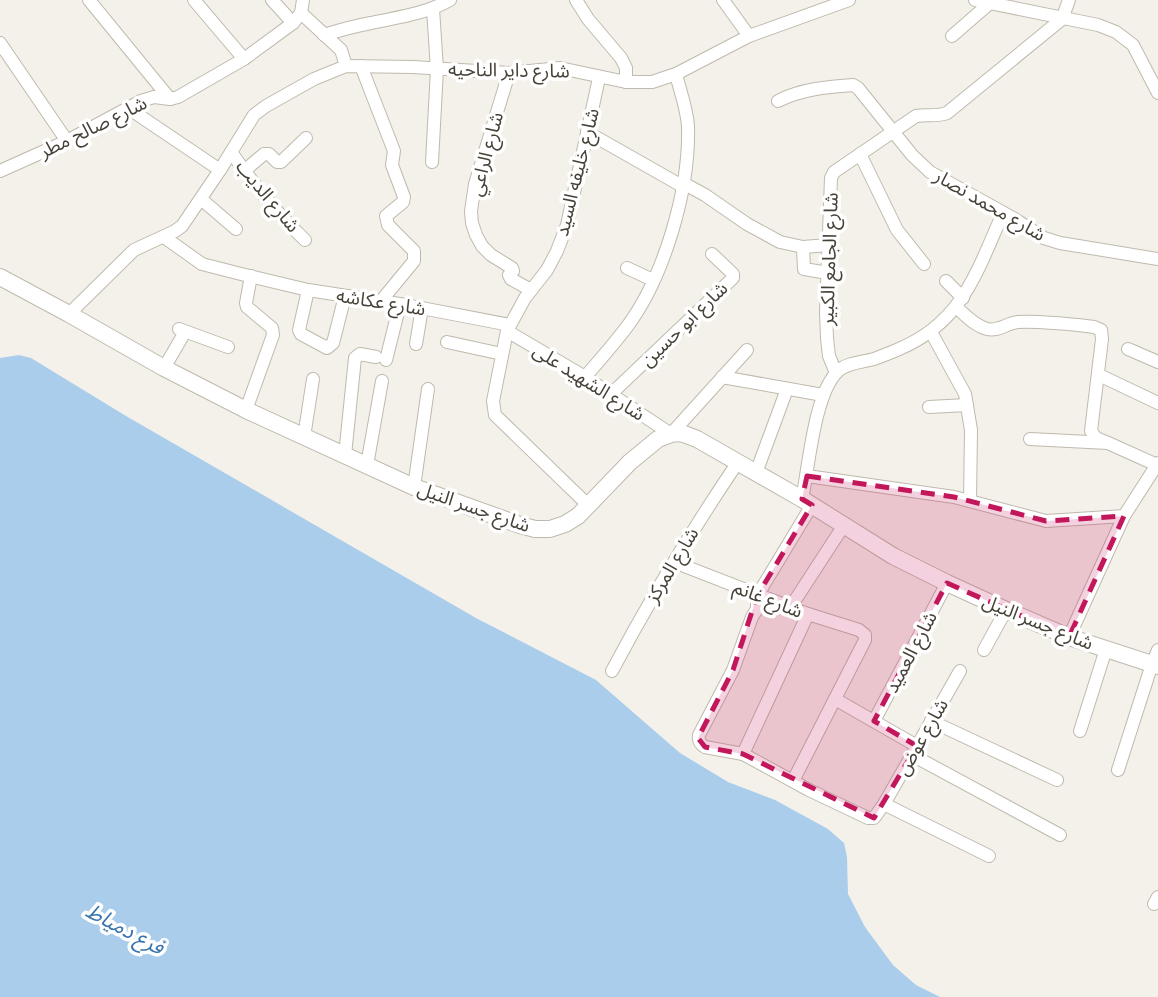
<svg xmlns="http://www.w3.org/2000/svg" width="1158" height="997" viewBox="0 0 1158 997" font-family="'Roboto Condensed','Noto Sans Arabic',sans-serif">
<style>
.water{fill:#abcdec}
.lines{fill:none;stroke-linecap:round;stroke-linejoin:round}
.minor-casing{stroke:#bfbaad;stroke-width:14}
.tertiary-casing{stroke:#bfbaad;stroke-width:18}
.minor{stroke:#fff;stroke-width:12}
.tertiary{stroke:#fff;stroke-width:16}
.marked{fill:#c2185b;fill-opacity:0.2;stroke:#c2185b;stroke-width:5;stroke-dasharray:14 9;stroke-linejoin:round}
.labels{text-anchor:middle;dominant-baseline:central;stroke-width:7;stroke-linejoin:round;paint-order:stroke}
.street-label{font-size:19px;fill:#474238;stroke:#fff}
.water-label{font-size:21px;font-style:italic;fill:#3874ad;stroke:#fff}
</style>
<rect width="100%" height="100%" fill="#f4f1ea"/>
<polygon class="water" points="19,355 31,358 126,416 476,618 596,680 680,753 728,782 775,800 828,829 844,843 847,857 848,894 865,927 893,965 916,985 940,997 0,997 0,358"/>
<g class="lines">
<defs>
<g id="minor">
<polyline points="89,0 170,99"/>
<polyline points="194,0 244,59"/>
<polyline points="272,0 293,23"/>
<polyline points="576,0 588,19 621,58 626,68 626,82"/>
<polyline points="723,0 749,36"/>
<polyline points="975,0 1098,25 1116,32 1133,45 1158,93"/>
<polyline points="301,13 341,50 346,66"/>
<path d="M 324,35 C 340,30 355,26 371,23 C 399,17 425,14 450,0"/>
<polyline points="952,36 990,3"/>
<polyline points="0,43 67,141"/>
<polyline points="361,66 394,151 392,165 404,197 403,202 386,216 388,225 414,251 414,261 381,301"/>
<polyline points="509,73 475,184 471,211 472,223 476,235 482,246 491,255 512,268 513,271 509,275 511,279 531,290"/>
<path d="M 778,101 C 801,89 827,87 853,85 L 858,88 L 912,155 L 930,172 L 1013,218 L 1044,238 L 1060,243 L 1158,259"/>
<polyline points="128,108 220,170"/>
<polyline points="587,132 682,186"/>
<path d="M 231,152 C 254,185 276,213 305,240"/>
<polyline points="860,154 897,230 924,264"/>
<polyline points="432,162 437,69 433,9"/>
<polyline points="0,171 67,141 141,101 154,97 170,99 178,97 244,59 293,23 301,13 303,0"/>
<polyline points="244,171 264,154 269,154 277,162 281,162 306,138"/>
<polyline points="683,183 705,195 747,224 780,242 803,247 829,245"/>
<polyline points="201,199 236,229"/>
<polyline points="164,237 202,264 241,274 308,290 406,305 510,325"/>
<polyline points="803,247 804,269 828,273"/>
<polyline points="627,268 653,280"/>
<polyline points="946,281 963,298"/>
<polyline points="308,290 299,330 301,334 327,348 333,343 345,296"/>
<path d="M 956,307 C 965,315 975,326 987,329 C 998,332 1007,323 1018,322 C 1044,321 1068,324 1094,327 L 1101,330 L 1102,339 L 1091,431 L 1096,438 L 1108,443"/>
<polyline points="69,314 134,250 175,231 182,226 220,170 254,115 266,106 314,79 346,66 413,67 509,73 560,68 626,82 652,82 676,74 749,36 849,0"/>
<polyline points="179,329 228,347"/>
<polyline points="507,331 585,377 671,434 747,350"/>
<polyline points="931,332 965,394 971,430 970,501"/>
<polyline points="447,342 502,354"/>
<polyline points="416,344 422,308"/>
<polyline points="1128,349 1158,362"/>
<polyline points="386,360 400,304"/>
<polyline points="164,368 185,332"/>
<path d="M 836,373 L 829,356 L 827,338 L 826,312 L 831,178 L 834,172 L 916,116 C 927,114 936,117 947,113 L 1062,19 L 1069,0"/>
<polyline points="1099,375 1158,403"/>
<path d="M 585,377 C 599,361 613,345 626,328 C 664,278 690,189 688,126 C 687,109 680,91 676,74"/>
<polyline points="722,377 823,395"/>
<polyline points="611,394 733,278 733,274 712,254"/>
<polyline points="929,407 967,405"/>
<polyline points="246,410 273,335 272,328 247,307 246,303 251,276"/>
<polyline points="304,437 313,379"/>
<polyline points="1030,439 1108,443 1157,465"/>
<polyline points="345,455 355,358 360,354 376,357"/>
<polyline points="367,465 382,381"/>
<polyline points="756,473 787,389"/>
<polyline points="807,476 954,497 1046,521 1124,516"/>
<polyline points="414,487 428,389"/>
<path d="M 802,499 C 809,466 814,394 838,371 C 846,363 863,362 874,359 C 882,356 890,353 899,349 C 963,322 977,271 1003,213"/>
<polyline points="588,505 495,415 493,401 507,331 525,298 547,270 557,251 567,225 599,78"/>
<path d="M 812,505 L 757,596 L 757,609 L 752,617 L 733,670 L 699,735 C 698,741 700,744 705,747 L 743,754 L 809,790 L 868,818 L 874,818 L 884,804 L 960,671"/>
<polyline points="679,564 808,614 859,630 865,635 865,640 793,781"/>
<polyline points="790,608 844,525"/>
<polyline points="1069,637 1124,516 1158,463"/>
<polyline points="984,650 1006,610"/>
<path d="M 612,671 C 650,599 692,530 738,462"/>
<polyline points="835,699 917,746"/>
<polyline points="874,721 947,583"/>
<polyline points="931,721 1057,780"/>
<polyline points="1080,731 1106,649"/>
<polyline points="743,754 808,614"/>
<polyline points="912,755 1060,835"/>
<polyline points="1118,770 1152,664 1158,650"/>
<polyline points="884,804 989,856"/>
<polyline points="1154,904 1158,897"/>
</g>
<polyline id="tertiary" points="0,277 69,314 164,368 246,410 414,487 520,525 535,529 550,529 565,524 578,516 630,462 658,439 671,434 678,433 684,434 697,439 802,499 893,556 947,583 1006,610 1069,637 1158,666"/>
</defs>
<use href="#minor" class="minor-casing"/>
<use href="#tertiary" class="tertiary-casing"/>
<use href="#minor" class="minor"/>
<use href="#tertiary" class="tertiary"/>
</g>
<path class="marked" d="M 807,476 L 954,497 L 1046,521 L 1124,516 L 1069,637 L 947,583 L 874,721 L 917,746 L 874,818 L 743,754 L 705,747 L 698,738 L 733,670 L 757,596 L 812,505 L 802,499 Z"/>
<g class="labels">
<g class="street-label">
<text transform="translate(509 70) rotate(1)">شارع داير الناحيه</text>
<text transform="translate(93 127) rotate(-26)">شارع صالح مطر</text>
<text transform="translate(486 154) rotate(-75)">شارع الراعي</text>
<text transform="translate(577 172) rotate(-76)">شارع خليفه السيد</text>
<text transform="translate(268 196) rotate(50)">شارع الديب</text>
<text transform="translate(990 205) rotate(30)">شارع محمد نصار</text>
<text transform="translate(829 259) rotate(-88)">شارع الجامع الكبير</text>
<text transform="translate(381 302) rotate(9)">شارع عكاشه</text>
<text transform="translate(684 324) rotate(-44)">شارع ابو حسين</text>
<text transform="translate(589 382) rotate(32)">شارع الشهيد على</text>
<text transform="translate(474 507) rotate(19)">شارع جسر النيل</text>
<text transform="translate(672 565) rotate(-59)">شارع المركز</text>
<text transform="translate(768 599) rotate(21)">شارع غانم</text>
<text transform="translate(1038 622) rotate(22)">شارع جسر النيل</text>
<text transform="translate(911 652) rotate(-62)">شارع العميد</text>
<text transform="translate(922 737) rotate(-60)">شارع عوض</text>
</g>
<g class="water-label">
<text transform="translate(125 929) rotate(28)">فرع دمياط</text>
</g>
</g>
</svg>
